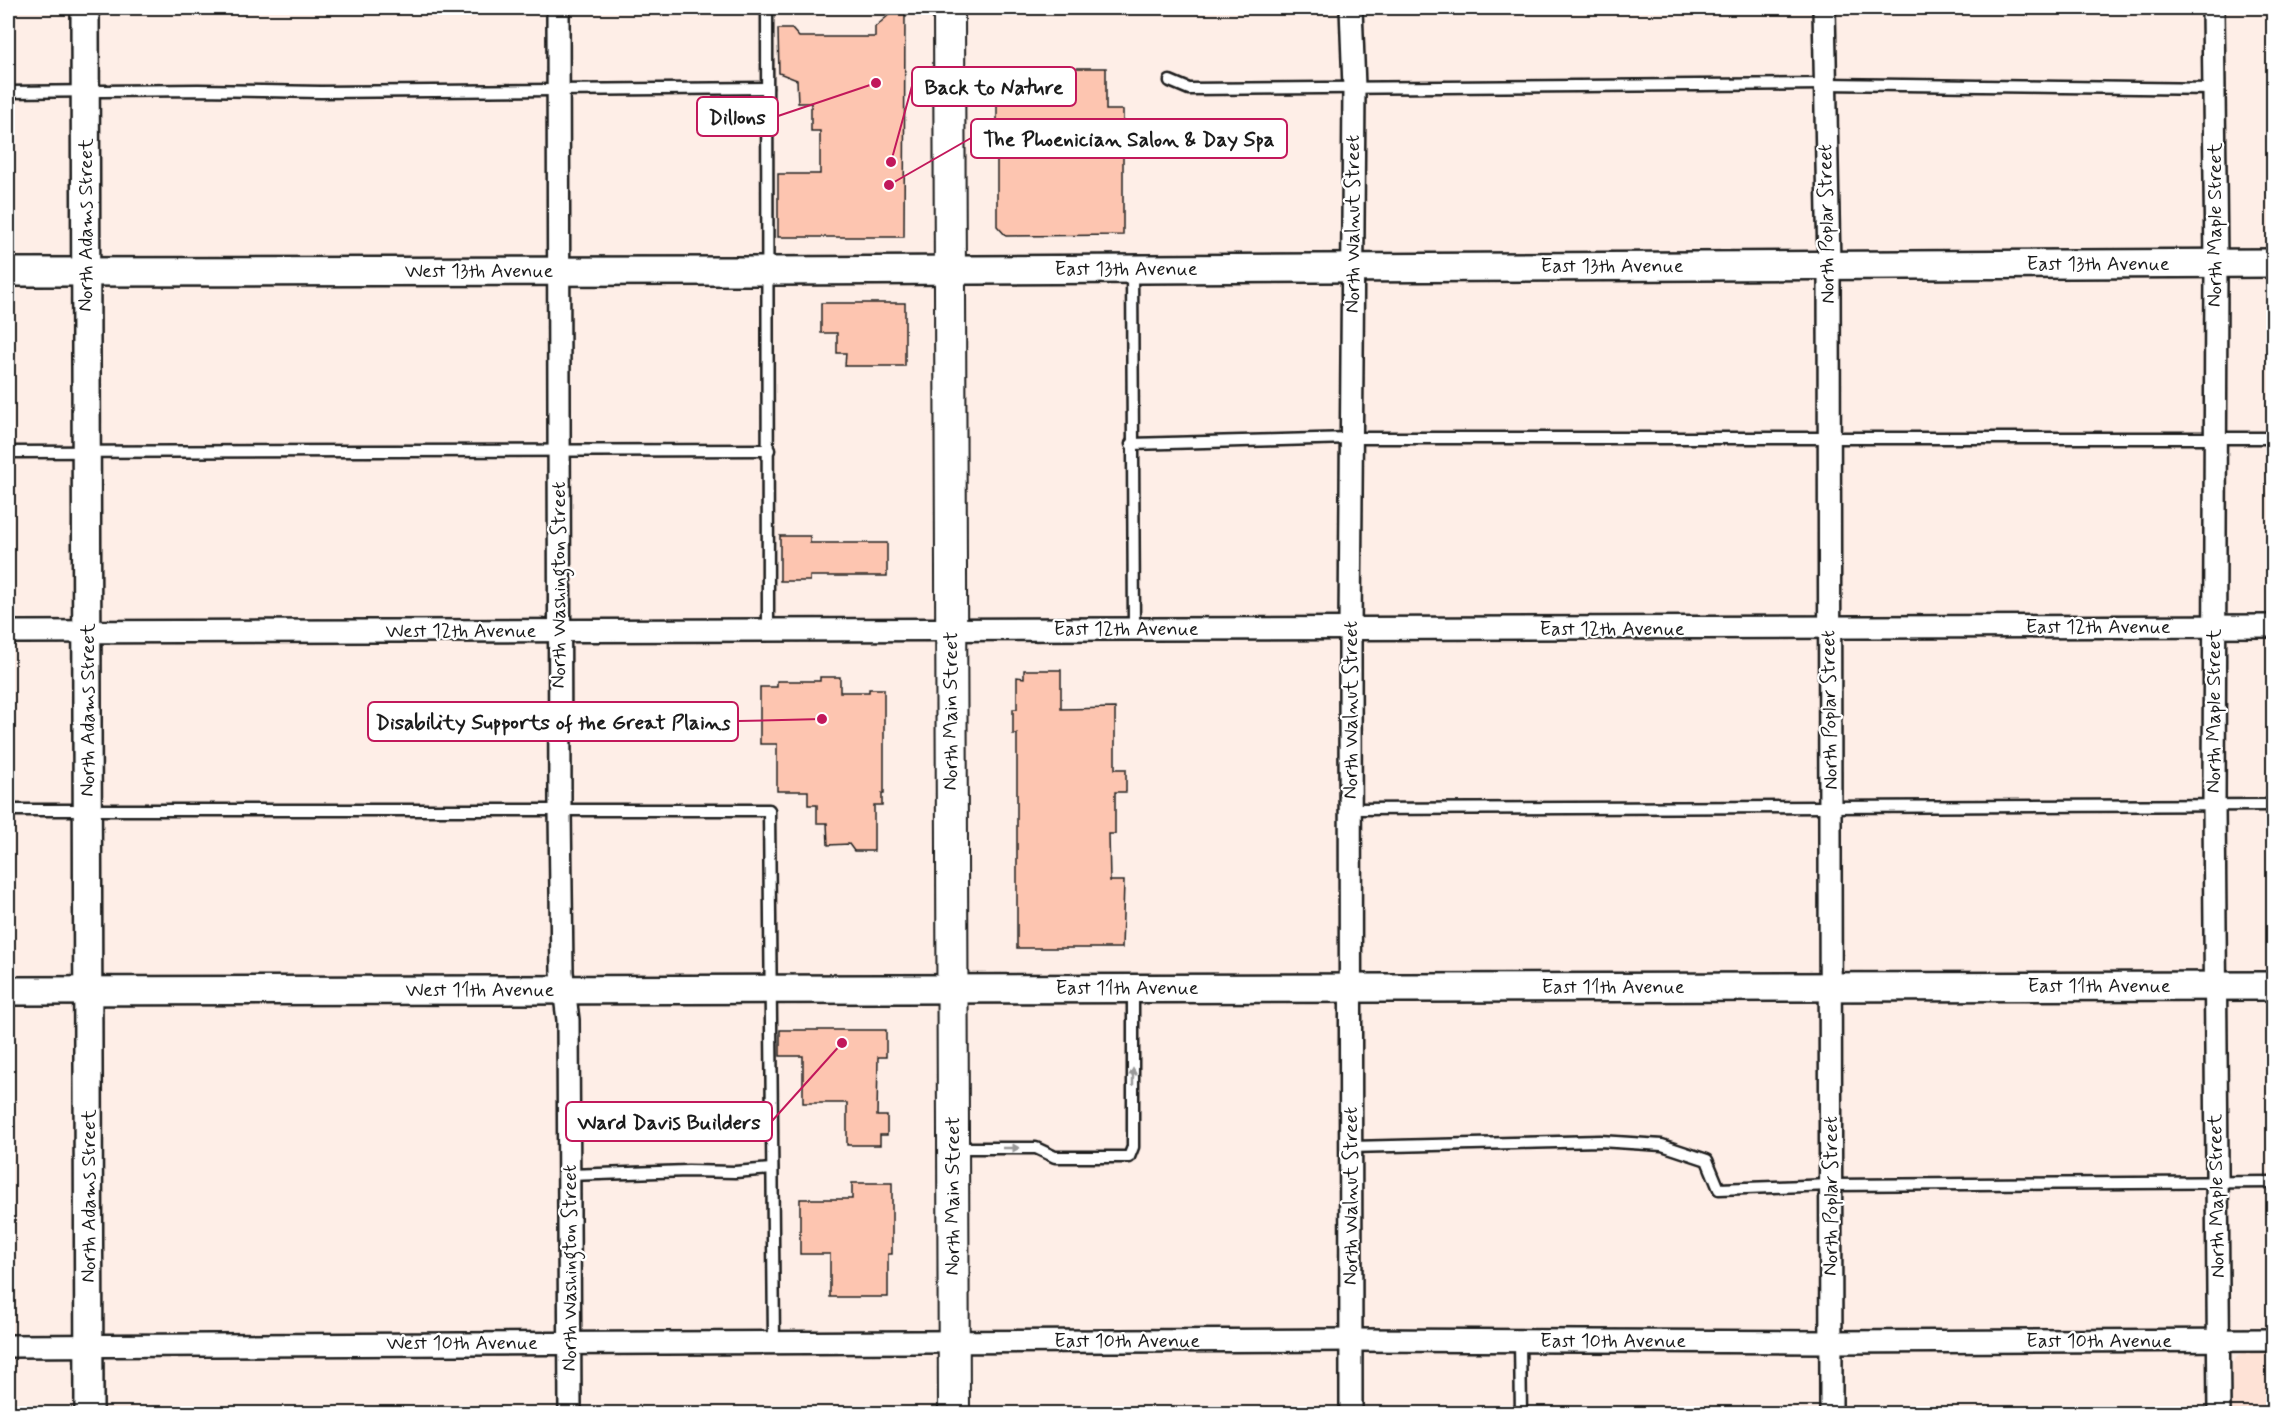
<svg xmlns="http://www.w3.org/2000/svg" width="2281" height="1421" viewBox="0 0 2281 1421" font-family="Mynerve,sans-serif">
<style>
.built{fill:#fee2d6}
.building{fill:#fdc5b0;stroke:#1c1c1c;stroke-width:1.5}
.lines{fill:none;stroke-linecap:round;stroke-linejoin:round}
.service-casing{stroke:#1c1c1c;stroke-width:15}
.minor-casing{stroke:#1c1c1c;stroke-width:26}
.tertiary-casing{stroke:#1c1c1c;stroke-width:32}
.secondary-casing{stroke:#1c1c1c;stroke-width:34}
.path{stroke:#1c1c1c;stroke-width:3;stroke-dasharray:4.5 4.5;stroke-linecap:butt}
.service{stroke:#fff;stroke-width:10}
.minor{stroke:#fff;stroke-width:21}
.tertiary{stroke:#fff;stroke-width:27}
.secondary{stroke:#fff;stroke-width:30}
.oneway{fill:#999}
.labels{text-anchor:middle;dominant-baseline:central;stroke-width:4.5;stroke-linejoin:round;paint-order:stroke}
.street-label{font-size:20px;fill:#1c1c1c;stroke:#fff}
.leader{fill:none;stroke:#c2185b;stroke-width:2}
.callout-dot{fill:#c2185b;stroke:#fff;stroke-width:2}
.callout{fill:#fff;stroke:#c2185b;stroke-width:2}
.callout-label{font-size:21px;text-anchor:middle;font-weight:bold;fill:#1c1c1c}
</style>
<rect width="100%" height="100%" fill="#feeee7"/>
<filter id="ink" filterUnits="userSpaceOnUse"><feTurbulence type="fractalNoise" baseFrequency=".0167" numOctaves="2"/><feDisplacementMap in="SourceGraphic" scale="12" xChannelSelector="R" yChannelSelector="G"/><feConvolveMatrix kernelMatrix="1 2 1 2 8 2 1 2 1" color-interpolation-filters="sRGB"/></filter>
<g filter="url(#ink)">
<polygon class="built" points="2242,1353 2273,1353 2273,1413 2231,1413 2232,1366 2237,1356"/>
<g class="building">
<polygon points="897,8 905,11 904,237 778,237 778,174 820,174 820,131 811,131 811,103 798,103 797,80 779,73 778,29 792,29 799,37 875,37 875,27"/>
<polygon points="997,68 1106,68 1106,110 1123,110 1123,235 1006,236 997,226"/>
<polygon points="821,303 905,303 905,366 845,366 846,353 837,353 837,333 821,333"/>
<polygon points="780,536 810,536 810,543 887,543 887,576 810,576 810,581 780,581"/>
<polygon points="1024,670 1061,670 1061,709 1115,708 1115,769 1126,769 1126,792 1115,792 1115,834 1109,834 1110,881 1124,881 1122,948 1017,948 1017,734 1013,734 1013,709 1017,709 1017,677 1024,678"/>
<polygon points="820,677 840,677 840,692 869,692 869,689 884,689 884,793 882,793 882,805 874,805 874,851 854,851 849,844 828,845 827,823 817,823 817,805 808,805 808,791 777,791 777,744 760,744 760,687 777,687 777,681 820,681"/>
<polygon points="780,1030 886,1030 886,1057 878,1057 877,1116 887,1116 887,1135 880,1135 880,1145 847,1145 847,1103 803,1103 803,1056 780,1056"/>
<polygon points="852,1183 892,1183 892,1254 888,1254 888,1297 830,1297 830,1254 800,1254 800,1199 852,1199"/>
</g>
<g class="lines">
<defs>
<g id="service">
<polyline points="767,8 768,630"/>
<polyline points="1170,81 1189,89 1825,84 2214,89"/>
<polyline points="8,92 198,90 321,92 767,88"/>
<polyline points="1132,269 1134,628"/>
<polyline points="1131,444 1351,438 2274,438"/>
<polyline points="8,452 769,450"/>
<polyline points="1351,809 2274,805"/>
<polyline points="8,810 769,810 774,1342"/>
<polyline points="1351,1147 1600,1141 1662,1145 1707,1160 1719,1189 1831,1185 2274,1182"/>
<polyline points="953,1148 1036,1148 1055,1157 1129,1157 1133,1147 1133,988"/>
<polyline points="569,1175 688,1171 735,1172 772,1169"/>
<polyline points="1520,1341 1521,1414"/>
</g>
<g id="minor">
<polyline points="558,8 560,810 562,972 568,1020 570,1414"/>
<polyline points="1824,8 1829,265 1831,1414"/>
<polyline points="2213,8 2216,263 2214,805 2219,1414"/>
<path d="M 8,632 C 763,630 1518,630 2274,626"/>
<polyline points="8,1346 1351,1340 1831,1342 2274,1340"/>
<polyline points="1351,1414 1350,630 1354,87 1351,8"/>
</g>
<g id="tertiary">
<polyline points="85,8 89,1414"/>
<polyline points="8,272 769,271 2274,263"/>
<polyline points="8,991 2274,986"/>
</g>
<polyline id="secondary" points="949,8 954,1414"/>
</defs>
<use href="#service" class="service-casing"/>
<use href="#minor" class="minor-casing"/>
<use href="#tertiary" class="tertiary-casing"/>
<use href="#secondary" class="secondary-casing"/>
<polyline class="path" points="905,17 907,15"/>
<use href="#service" class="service"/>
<use href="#minor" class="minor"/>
<use href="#tertiary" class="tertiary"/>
<use href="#secondary" class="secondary"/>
</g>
<defs><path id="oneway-solid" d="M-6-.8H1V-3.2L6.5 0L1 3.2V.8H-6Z" transform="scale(1.5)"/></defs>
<g class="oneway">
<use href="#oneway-solid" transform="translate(1133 1077) rotate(-90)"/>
<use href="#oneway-solid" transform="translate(1011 1148)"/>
</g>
</g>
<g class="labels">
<g class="street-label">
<text transform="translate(1353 224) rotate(-90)">North Walnut Street</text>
<text transform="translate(1827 224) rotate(-91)">North Poplar Street</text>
<text transform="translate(86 225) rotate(-90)">North Adams Street</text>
<text transform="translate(2215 225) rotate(-90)">North Maple Street</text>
<text x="2098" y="264">East 13th Avenue</text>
<text x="1612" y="266">East 13th Avenue</text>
<text x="1126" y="269">East 13th Avenue</text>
<text x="479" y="271">West 13th Avenue</text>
<text transform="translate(559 585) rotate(-90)">North Washington Street</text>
<text x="2098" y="627">East 12th Avenue</text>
<text x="1126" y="629">East 12th Avenue</text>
<text x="1612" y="629">East 12th Avenue</text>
<text x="461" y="631">West 12th Avenue</text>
<text transform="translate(88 710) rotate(-90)">North Adams Street</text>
<text transform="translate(1351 710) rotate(-90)">North Walnut Street</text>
<text transform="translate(1830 710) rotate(-91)">North Poplar Street</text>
<text transform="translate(951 711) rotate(-90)">North Main Street</text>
<text transform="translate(2214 711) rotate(-90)">North Maple Street</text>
<text x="2099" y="986">East 11th Avenue</text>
<text x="1613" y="987">East 11th Avenue</text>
<text x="1127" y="988">East 11th Avenue</text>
<text x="480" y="990">West 11th Avenue</text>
<text transform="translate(89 1196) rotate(-90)">North Adams Street</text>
<text transform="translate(953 1196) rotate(-90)">North Main Street</text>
<text transform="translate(1351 1196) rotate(-90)">North Walnut Street</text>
<text transform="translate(1831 1196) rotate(-90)">North Poplar Street</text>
<text transform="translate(2217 1196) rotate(-91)">North Maple Street</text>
<text transform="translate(570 1268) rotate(-90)">North Washington Street</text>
<text x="1127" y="1341">East 10th Avenue</text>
<text x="1613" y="1341">East 10th Avenue</text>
<text x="2099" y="1341">East 10th Avenue</text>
<text x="462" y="1343">West 10th Avenue</text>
</g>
</g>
<path class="leader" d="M891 162L912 86M876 83L778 116M889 185L971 138M822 719L738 721M842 1043L772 1121"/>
<g class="callout-dot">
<circle cx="891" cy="162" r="6"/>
<circle cx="876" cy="83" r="6"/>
<circle cx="889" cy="185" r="6"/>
<circle cx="822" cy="719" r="6"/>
<circle cx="842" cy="1043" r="6"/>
</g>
<g class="callout">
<rect x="912" y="67" width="164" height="39" rx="6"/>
<rect x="697" y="97" width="81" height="39" rx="6"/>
<rect x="971" y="119" width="316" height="39" rx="6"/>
<rect x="368" y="702" width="370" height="39" rx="6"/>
<rect x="566" y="1102" width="206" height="39" rx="6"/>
</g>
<g class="callout-label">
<text x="994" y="94">Back to Nature</text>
<text x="737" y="124">Dillons</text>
<text x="1129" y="146">The Phoenician Salon &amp; Day Spa</text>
<text x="553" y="729">Disability Supports of the Great Plains</text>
<text x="669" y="1129">Ward Davis Builders</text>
</g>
<rect width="2281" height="1421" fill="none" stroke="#fff" stroke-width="30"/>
<rect x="15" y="15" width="2251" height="1391" fill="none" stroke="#1c1c1c" stroke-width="2" filter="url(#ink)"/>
</svg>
